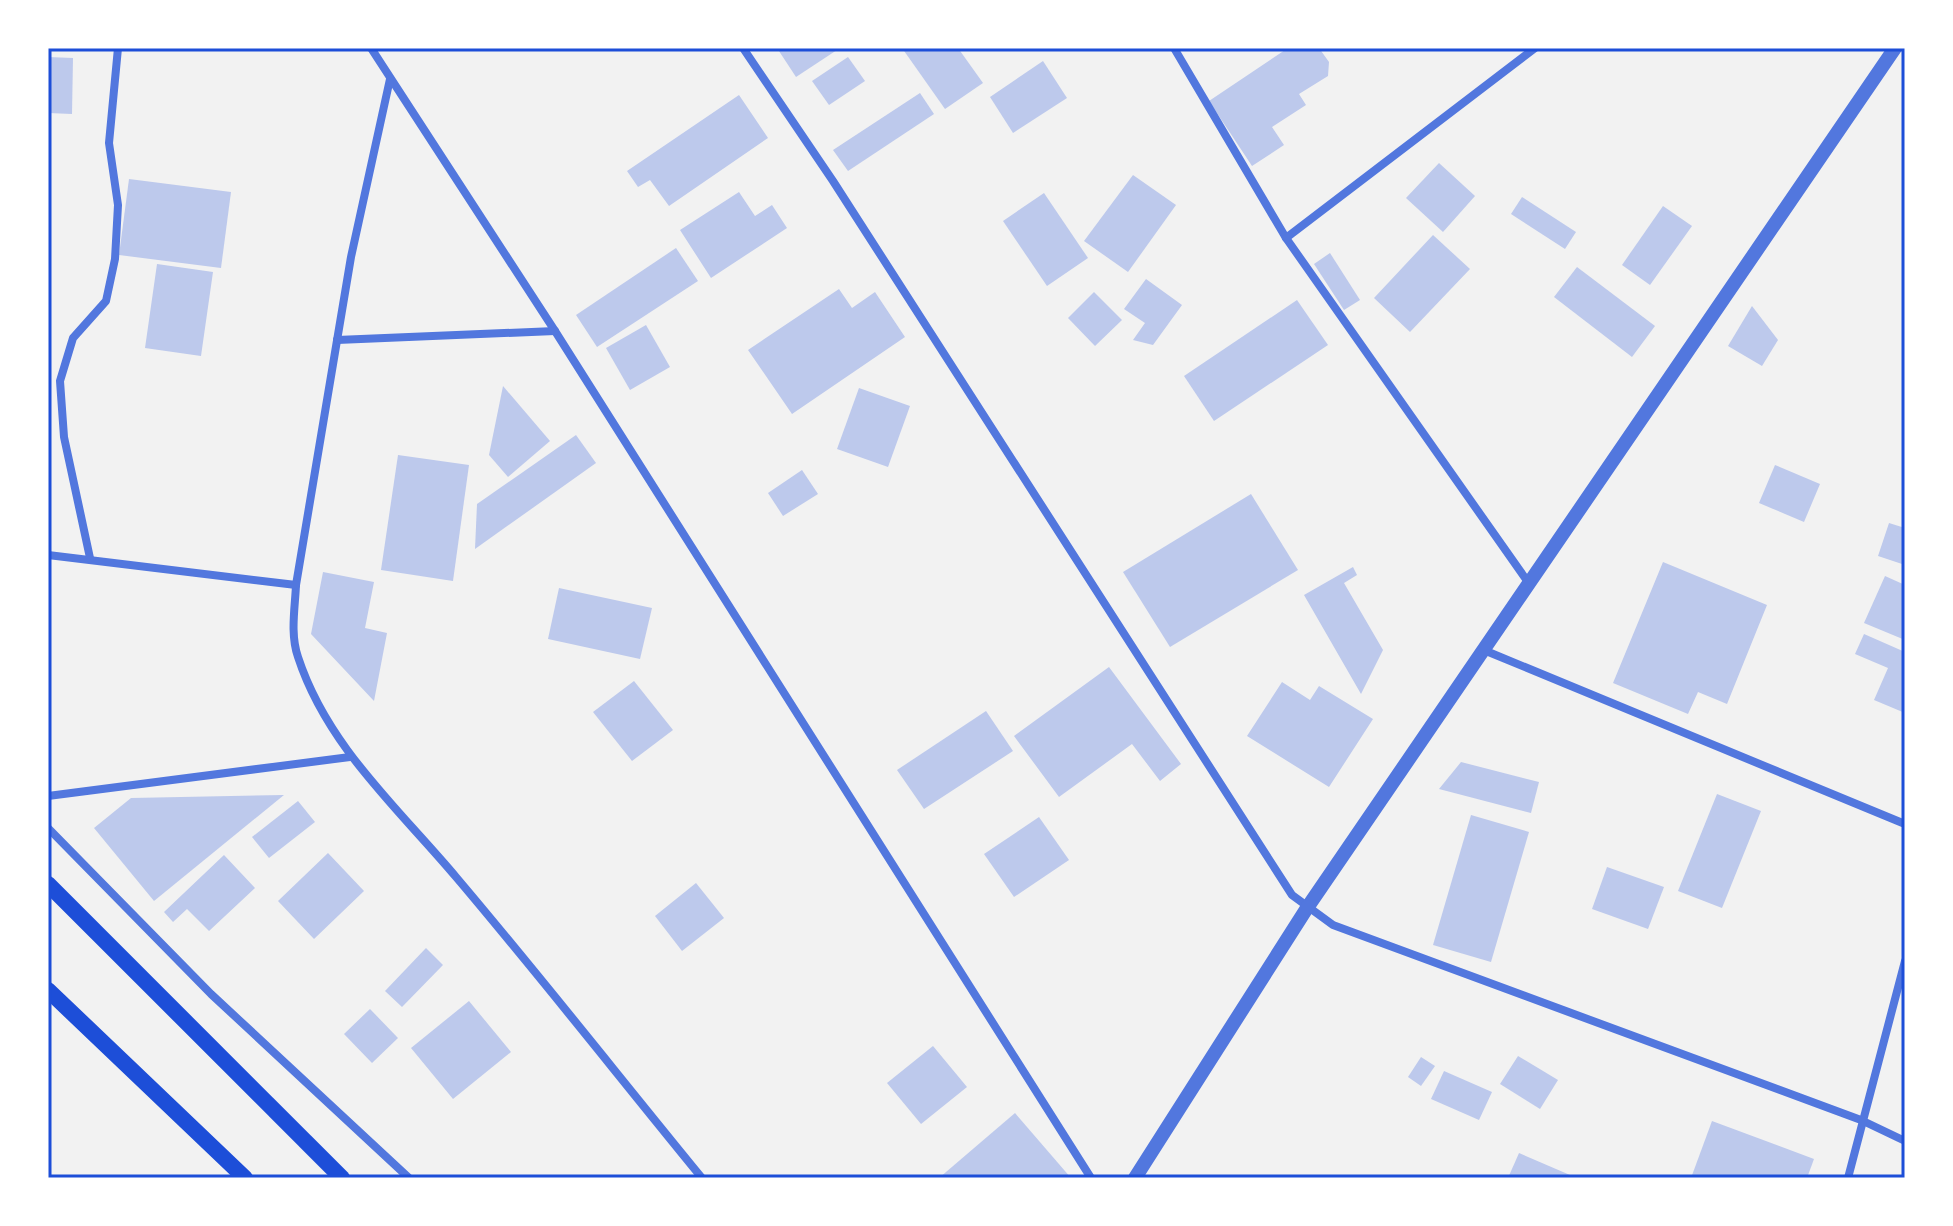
<svg xmlns="http://www.w3.org/2000/svg" width="1953" height="1226" viewBox="0 0 1953 1226" font-family="'PT Sans Narrow',sans-serif">
<style>
.building{fill:#bdc9ec}
.lines{fill:none;stroke-linecap:round;stroke-linejoin:round}
.minor{stroke:#5277de;stroke-width:8}
.tertiary{stroke:#5277de;stroke-width:14}
.secondary{stroke:#1d4ed8;stroke-width:16}
.neatline{fill:none;stroke:#1d4ed8;stroke-width:3}
</style>
<rect width="100%" height="100%" fill="#f2f2f2"/>
<g class="building">
<polygon points="777,48 840,48 796,77"/>
<polygon points="902,48 958,48 983,83 945,109"/>
<polygon points="1288,48 1319,48 1329,62 1328,76 1299,94 1306,105 1272,127 1284,145 1252,166 1209,101"/>
<polygon points="48,57 73,58 72,114 48,113"/>
<polygon points="848,57 865,81 829,105 812,81"/>
<polygon points="1043,61 1067,98 1013,133 990,97"/>
<polygon points="920,93 934,114 848,171 833,150"/>
<polygon points="739,95 768,138 669,206 650,180 638,187 627,171"/>
<polygon points="1439,163 1475,196 1443,232 1406,198"/>
<polygon points="1133,175 1176,205 1128,272 1084,241"/>
<polygon points="129,179 231,192 221,268 119,255"/>
<polygon points="739,192 755,216 772,205 787,228 711,278 680,230"/>
<polygon points="1044,193 1088,258 1047,286 1003,221"/>
<polygon points="1522,197 1576,232 1565,249 1511,214"/>
<polygon points="1663,206 1692,226 1650,285 1622,265"/>
<polygon points="1433,235 1470,269 1410,332 1374,298"/>
<polygon points="676,248 698,281 597,347 576,315"/>
<polygon points="1330,253 1360,300 1344,310 1314,264"/>
<polygon points="157,264 213,272 201,356 145,348"/>
<polygon points="1577,267 1655,326 1632,357 1554,297"/>
<polygon points="1146,279 1182,305 1153,345 1133,340 1145,323 1124,309"/>
<polygon points="839,289 852,308 875,292 905,337 792,414 748,350"/>
<polygon points="1094,292 1122,320 1095,346 1068,318"/>
<polygon points="1297,300 1328,345 1214,421 1184,376"/>
<polygon points="1752,306 1778,340 1762,366 1728,346"/>
<polygon points="646,325 670,367 630,390 606,348"/>
<polygon points="503,386 550,441 508,477 489,455"/>
<polygon points="859,388 910,406 888,467 837,449"/>
<polygon points="576,435 596,463 475,549 477,504"/>
<polygon points="398,455 469,465 453,581 381,570"/>
<polygon points="1775,465 1820,484 1804,522 1759,503"/>
<polygon points="802,470 818,494 783,516 768,493"/>
<polygon points="1251,494 1298,570 1170,647 1123,572"/>
<polygon points="1889,523 1905,528 1905,565 1878,556"/>
<polygon points="1663,562 1767,605 1727,704 1698,692 1688,714 1613,683"/>
<polygon points="1353,567 1357,575 1344,583 1383,650 1361,694 1304,595"/>
<polygon points="323,572 374,582 365,628 387,633 374,701 311,634"/>
<polygon points="1885,576 1905,585 1905,640 1864,623"/>
<polygon points="559,588 652,608 640,659 548,639"/>
<polygon points="1864,634 1905,652 1905,713 1874,700 1888,668 1855,654"/>
<polygon points="1109,667 1181,764 1160,781 1132,744 1059,797 1014,736"/>
<polygon points="634,681 673,730 632,761 593,712"/>
<polygon points="1282,682 1310,700 1319,686 1373,719 1329,787 1247,736"/>
<polygon points="986,711 1013,751 924,809 897,770"/>
<polygon points="1461,762 1539,782 1531,813 1439,789"/>
<polygon points="1717,794 1761,811 1722,908 1678,891"/>
<polygon points="284,795 154,901 94,828 131,798"/>
<polygon points="298,801 315,822 269,858 252,837"/>
<polygon points="1471,815 1529,832 1491,962 1433,945"/>
<polygon points="1039,817 1069,860 1014,897 984,854"/>
<polygon points="328,853 364,891 314,939 278,901"/>
<polygon points="224,855 255,888 209,931 187,909 173,922 164,912"/>
<polygon points="1607,867 1664,887 1648,929 1592,909"/>
<polygon points="696,883 724,918 682,951 655,916"/>
<polygon points="426,948 443,965 402,1007 385,991"/>
<polygon points="469,1001 511,1052 453,1099 411,1048"/>
<polygon points="370,1009 398,1038 372,1063 344,1034"/>
<polygon points="933,1046 967,1087 921,1124 887,1083"/>
<polygon points="1518,1056 1558,1080 1540,1109 1500,1084"/>
<polygon points="1421,1057 1435,1066 1421,1086 1408,1077"/>
<polygon points="1444,1071 1492,1092 1479,1120 1431,1099"/>
<polygon points="1015,1113 1071,1178 939,1178"/>
<polygon points="1712,1121 1814,1159 1807,1178 1691,1178"/>
<polygon points="1519,1153 1577,1178 1508,1178"/>
</g>
<g class="lines">
<g class="minor">
<polyline points="371,48 555,331 1091,1178"/>
<polyline points="743,48 833,181 1292,895 1333,925 1861,1120 1905,1141"/>
<polyline points="1174,48 1286,238 1530,585"/>
<path d="M 390,79 L 351,257 L 296,585 C 295,608 290,634 298,657 C 327,746 398,808 456,877 C 540,976 620,1078 702,1178"/>
<polyline points="1286,238 1535,48"/>
<polyline points="337,340 555,331"/>
<polyline points="48,555 296,585"/>
<polyline points="90,558 64,437 60,381 73,338 106,301 115,259 118,205 109,143 118,48"/>
<polyline points="1486,651 1905,824"/>
<polyline points="48,796 350,757"/>
<polyline points="48,828 211,994 409,1178"/>
<polyline points="1848,1178 1905,961"/>
</g>
<polyline class="tertiary" points="1135,1178 1307,908 1895,48"/>
<g class="secondary">
<polyline points="48,884 342,1178"/>
<polyline points="48,990 245,1178"/>
</g>
</g>
<rect width="1953" height="1226" fill="none" stroke="#ffffff" stroke-width="100"/>
<rect x="50" y="50" width="1853" height="1126" class="neatline"/>
</svg>
